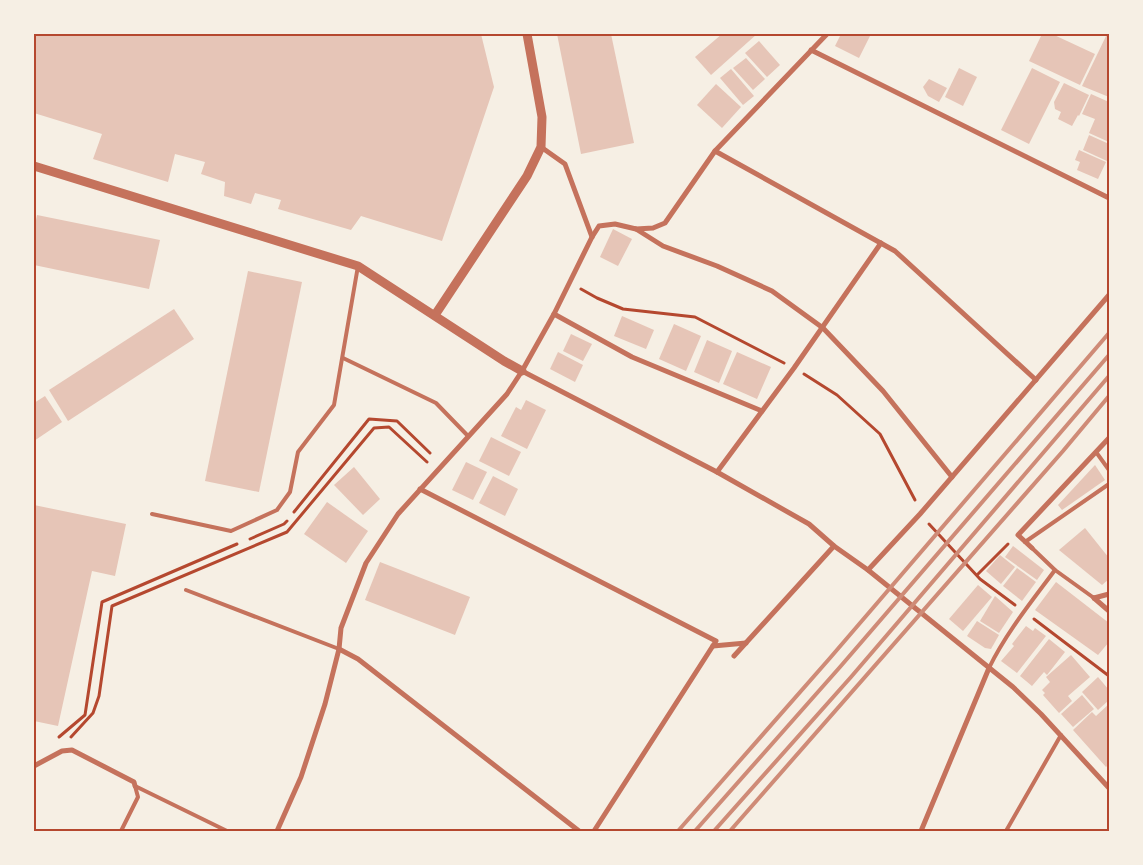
<svg xmlns="http://www.w3.org/2000/svg" width="1143" height="865" viewBox="0 0 1143 865" font-family="Rubik,sans-serif">
<style>
.building{fill:#e6c5b7}
.lines{fill:none;stroke-linecap:round;stroke-linejoin:round}
.path{stroke:#b5482f;stroke-width:3}
.service{stroke:#c5725c;stroke-width:4}
.minor{stroke:#c5725c;stroke-width:5}
.tertiary{stroke:#c5725c;stroke-width:9}
.rail{stroke:#cf8b77;stroke-width:4}
.neatline{fill:none;stroke:#b5482f;stroke-width:2}
</style>
<rect width="100%" height="100%" fill="#f6efe4"/>
<g class="building">
<polygon points="34,34 481,34 494,87 442,241 361,216 351,230 278,209 281,200 255,193 251,204 224,196 225,182 201,174 205,162 175,154 168,182 93,159 102,134 34,113"/>
<polygon points="557,34 611,34 634,143 581,154"/>
<polygon points="722,34 757,34 711,75 695,57"/>
<polygon points="841,34 871,34 859,58 835,46"/>
<polygon points="1042,34 1052,34 1095,54 1080,85 1029,61"/>
<polygon points="1107,34 1109,34 1109,97 1082,86"/>
<polygon points="759,41 780,65 767,77 745,53"/>
<polygon points="746,58 765,79 753,90 733,68"/>
<polygon points="959,68 977,77 963,106 945,97"/>
<polygon points="1032,68 1060,82 1029,144 1001,130"/>
<polygon points="731,69 754,96 743,105 720,78"/>
<polygon points="929,79 947,88 939,102 928,96 923,87"/>
<polygon points="1064,83 1089,95 1079,116 1078,115 1072,126 1058,119 1061,112 1055,109 1054,102"/>
<polygon points="716,84 741,107 722,128 697,105"/>
<polygon points="1091,94 1109,102 1109,142 1089,133 1095,119 1082,114"/>
<polygon points="1089,135 1109,144 1109,157 1107,161 1083,150"/>
<polygon points="1079,150 1106,162 1098,179 1077,170 1080,162 1075,160"/>
<polygon points="37,215 160,240 149,289 34,265 34,230"/>
<polygon points="613,229 632,239 618,266 600,257"/>
<polygon points="248,271 302,282 259,492 205,481"/>
<polygon points="174,309 194,339 68,421 49,390"/>
<polygon points="622,316 654,330 646,349 614,336"/>
<polygon points="674,324 701,336 686,371 659,359"/>
<polygon points="571,334 592,344 583,361 563,351"/>
<polygon points="707,340 732,351 719,383 694,372"/>
<polygon points="558,352 583,365 575,382 550,369"/>
<polygon points="737,352 771,367 757,399 723,384"/>
<polygon points="45,396 62,422 34,441 34,403"/>
<polygon points="526,400 546,410 527,449 501,436 516,407 521,410"/>
<polygon points="491,437 521,452 509,476 479,461"/>
<polygon points="466,462 487,472 473,500 452,490"/>
<polygon points="1095,465 1105,480 1062,510 1058,505"/>
<polygon points="354,467 380,499 363,515 334,485"/>
<polygon points="493,476 518,489 505,516 479,503"/>
<polygon points="327,502 368,531 346,563 304,534"/>
<polygon points="34,505 126,524 115,576 92,571 58,726 34,721"/>
<polygon points="1085,528 1109,558 1109,579 1102,585 1059,550"/>
<polygon points="1013,546 1044,570 1037,580 1005,557"/>
<polygon points="1000,555 1015,567 1001,584 986,571"/>
<polygon points="380,562 470,597 455,635 365,600"/>
<polygon points="1017,568 1036,582 1022,601 1003,586"/>
<polygon points="1056,582 1109,623 1109,642 1098,655 1035,610"/>
<polygon points="978,585 992,597 963,631 949,619"/>
<polygon points="995,596 1013,612 999,633 980,621"/>
<polygon points="977,621 999,635 991,649 985,648 967,636"/>
<polygon points="1026,626 1033,631 1035,628 1046,636 1017,673 1001,661 1014,646 1012,644"/>
<polygon points="1049,639 1065,652 1047,675 1044,672 1032,686 1020,676"/>
<polygon points="1071,655 1090,677 1068,696 1072,701 1059,713 1043,695 1045,693 1042,690 1050,682 1046,677"/>
<polygon points="1098,677 1109,690 1109,700 1098,710 1082,692"/>
<polygon points="1082,695 1094,709 1073,727 1061,714"/>
<polygon points="1109,704 1109,764 1106,767 1073,730 1092,712 1096,716"/>
</g>
<g class="lines">
<g class="path">
<polyline points="581,289 597,298 623,309 695,317 784,363"/>
<polyline points="804,374 837,395 880,434 915,500"/>
<polyline points="294,512 369,419 397,421 430,453"/>
<polyline points="929,524 980,579 1015,605"/>
<polyline points="250,539 284,524 287,521"/>
<polyline points="977,575 1008,544"/>
<polyline points="1034,619 1109,676"/>
<polyline points="59,737 85,715 102,602 237,544"/>
<polyline points="71,737 93,713 99,696 112,606 287,532 374,428 389,427 427,462"/>
</g>
<g class="service">
<polyline points="343,358 436,403 468,436"/>
<polyline points="1096,452 1109,470"/>
<polyline points="152,514 231,531 277,510 290,492 298,452 334,405 358,266"/>
<polyline points="1025,542 1109,484"/>
<polyline points="1032,548 1055,570 1094,598"/>
<polyline points="186,590 339,649"/>
<path d="M 989,668 C 1006,633 1032,601 1055,570"/>
<polyline points="135,786 227,831"/>
<polyline points="121,831 138,797 135,786"/>
<polyline points="1006,831 1061,735"/>
</g>
<g class="minor">
<polyline points="811,50 1109,198"/>
<polyline points="541,147 565,164 592,237"/>
<polyline points="715,151 895,251 1036,380"/>
<polyline points="636,229 663,246 717,266 772,291 823,328 883,391 952,477"/>
<polyline points="554,314 632,357 762,411"/>
<polyline points="522,371 717,472 809,524 834,546 868,570 1013,687 1041,714 1109,788"/>
<polyline points="717,472 794,368 881,243"/>
<polyline points="420,489 716,641 594,831"/>
<polyline points="1032,548 1018,535 1109,438"/>
<polyline points="868,570 920,514 1109,295"/>
<polyline points="1094,598 1109,611"/>
<polyline points="1094,598 1109,594"/>
<polyline points="713,646 746,643"/>
<polyline points="339,649 358,659 579,831"/>
<polyline points="734,656 834,546"/>
<polyline points="34,766 62,751 72,750 134,782 135,786"/>
<polyline points="277,831 301,777 325,704 339,649 341,628 366,563 398,514 507,394 522,371 554,314 592,237 599,226 615,224 636,229 653,228 665,223 715,151 827,34"/>
<polyline points="921,831 989,668"/>
</g>
<g class="tertiary">
<polyline points="34,166 358,266 504,361 522,371"/>
<polyline points="435,315 527,176 541,147 542,117 527,34"/>
</g>
<g class="rail">
<polyline points="678,831 830,658 1109,333"/>
<polyline points="695,831 840,667 1109,355"/>
<polyline points="714,831 851,677 1109,376"/>
<polyline points="730,831 1063,451 1109,396"/>
</g>
</g>
<rect width="1143" height="865" fill="none" stroke="#f6efe4" stroke-width="70"/>
<rect x="35" y="35" width="1073" height="795" class="neatline"/>
</svg>
